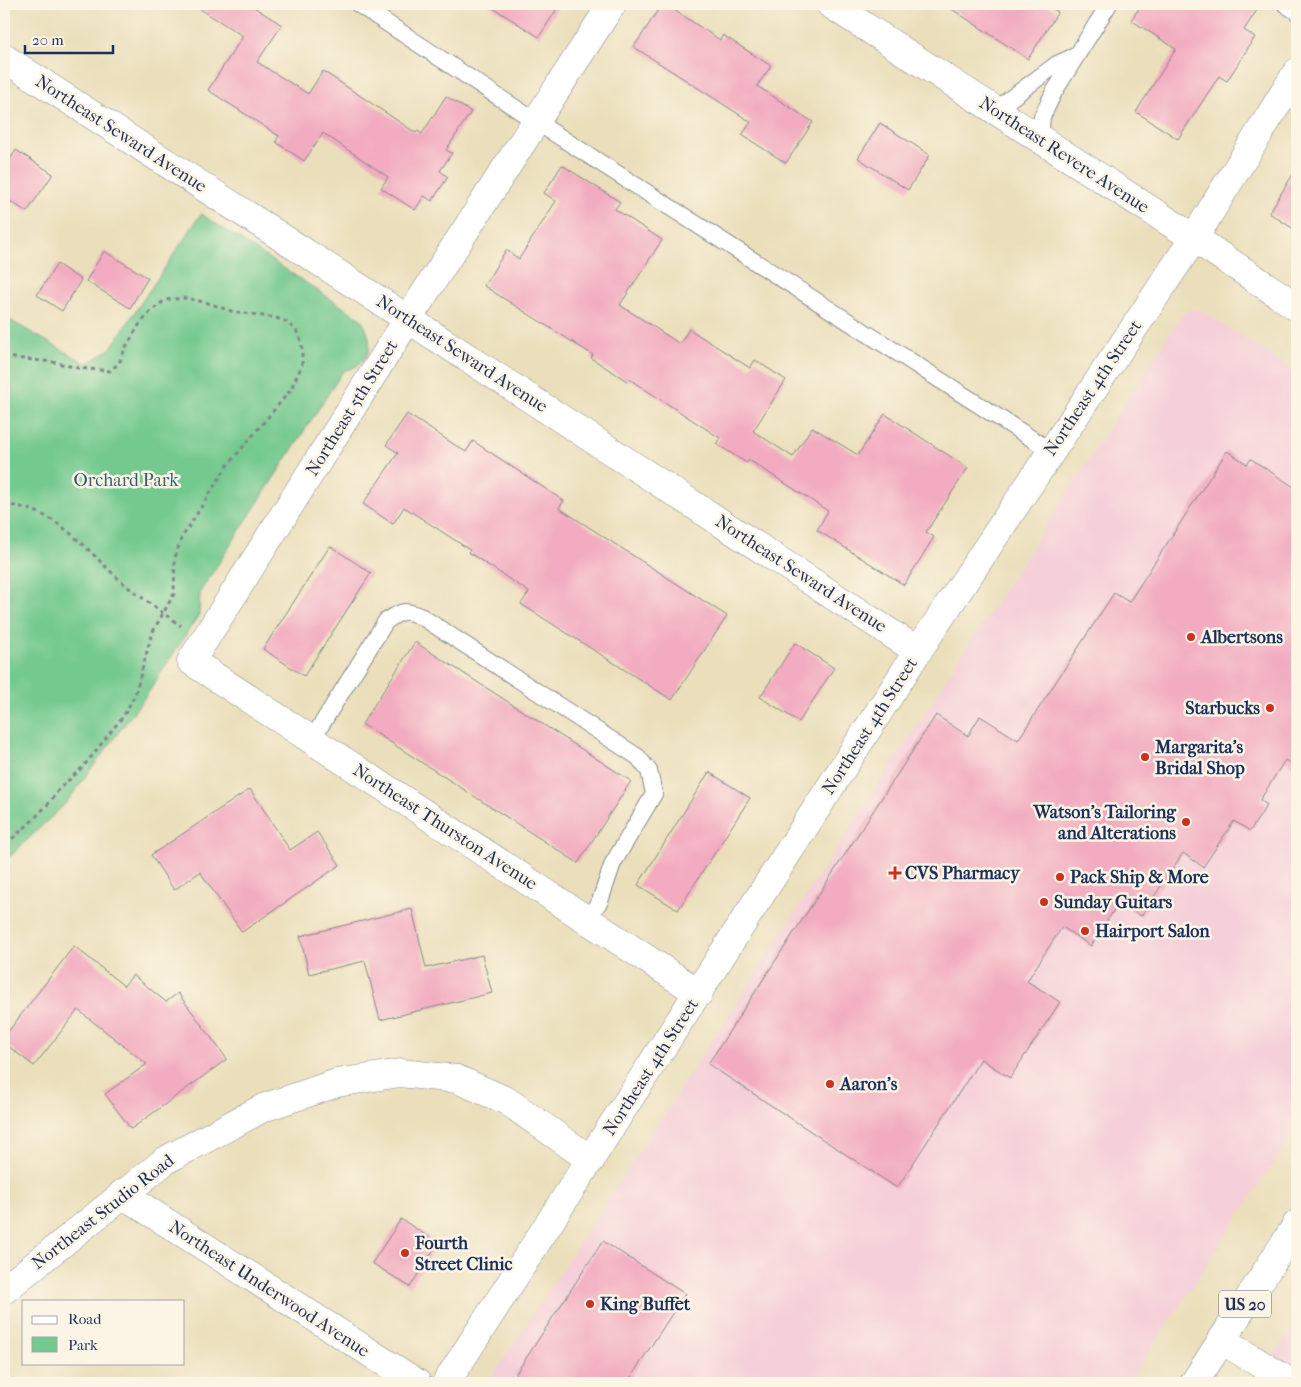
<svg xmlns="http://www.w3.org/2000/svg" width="1301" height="1387" viewBox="0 0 1301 1387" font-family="'IM FELL French Canon',serif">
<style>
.built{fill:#f5cfd9}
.green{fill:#73c98e;stroke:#477c76}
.building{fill:#f2abc0}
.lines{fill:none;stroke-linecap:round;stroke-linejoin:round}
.service-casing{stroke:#83878c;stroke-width:18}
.minor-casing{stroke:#83878c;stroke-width:29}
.tertiary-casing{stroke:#83878c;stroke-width:29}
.primary-casing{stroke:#83878c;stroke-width:29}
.path{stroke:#83878c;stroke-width:3;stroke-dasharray:4 4;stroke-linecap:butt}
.service{stroke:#fff;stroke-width:16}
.minor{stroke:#fff;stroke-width:28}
.tertiary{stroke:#fff;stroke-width:28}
.primary{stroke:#fff;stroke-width:28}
.poi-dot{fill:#c8321e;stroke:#fcf5e5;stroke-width:2}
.labels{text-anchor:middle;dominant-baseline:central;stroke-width:5;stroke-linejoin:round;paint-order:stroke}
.shield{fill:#fcf5e5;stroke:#5e6a86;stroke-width:1}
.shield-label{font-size:16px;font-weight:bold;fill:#1b2f5e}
.street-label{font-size:18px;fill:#1b2f5e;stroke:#fcf5e5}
.park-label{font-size:18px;fill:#355d6c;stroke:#fcf5e5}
.poi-label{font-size:18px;font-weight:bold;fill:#1b2f5e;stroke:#fcf5e5;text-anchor:start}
</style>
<rect width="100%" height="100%" fill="#fcf5e5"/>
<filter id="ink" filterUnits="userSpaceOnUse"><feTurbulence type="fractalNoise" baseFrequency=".02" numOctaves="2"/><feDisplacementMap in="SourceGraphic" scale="10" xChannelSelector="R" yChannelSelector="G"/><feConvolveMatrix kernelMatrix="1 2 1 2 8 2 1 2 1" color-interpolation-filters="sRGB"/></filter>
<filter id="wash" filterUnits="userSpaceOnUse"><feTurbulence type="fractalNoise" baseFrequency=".0096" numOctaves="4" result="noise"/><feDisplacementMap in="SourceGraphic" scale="20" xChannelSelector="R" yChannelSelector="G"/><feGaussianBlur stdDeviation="1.12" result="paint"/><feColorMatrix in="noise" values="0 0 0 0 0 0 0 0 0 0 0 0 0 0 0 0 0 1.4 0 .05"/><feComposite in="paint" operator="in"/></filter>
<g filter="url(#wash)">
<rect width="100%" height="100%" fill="#ebdfbb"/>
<g class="built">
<polygon points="1190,310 1201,310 1297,373 1297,1127 1129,1383 492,1383 491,1378 742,995 1182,315"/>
<polygon points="1297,1321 1297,1383 1255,1383"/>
</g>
<path class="green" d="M 201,214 L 361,319 C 369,333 375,349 361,363 C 357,367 349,369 343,371 L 200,592 L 199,614 L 150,690 L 66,803 L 4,862 L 4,317 L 87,364 L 110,349 Z"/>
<g id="blocks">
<g class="building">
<polygon points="192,4 249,4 282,25 257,62 308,94 323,71 416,133 418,131 422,134 446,96 471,112 446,150 452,153 440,171 448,177 432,201 424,196 415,210 381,188 388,177 323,133 304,161 276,142 279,136 208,90 243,36"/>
<polygon points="487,4 560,4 539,37"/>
<polygon points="662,4 665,4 720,40 723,35 771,66 757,86 813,122 786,163 742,135 751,122 634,47"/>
<polygon points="944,4 1045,4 1058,12 1028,59"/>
<polygon points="1142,4 1261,4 1244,30 1255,37 1227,81 1219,76 1178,139 1136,112 1176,49 1131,20"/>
<polygon points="880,123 930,155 908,190 858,158"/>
<polygon points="16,150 53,174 27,212 4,197 4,169"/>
<polygon points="562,165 620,202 615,209 662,240 620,305 680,344 689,329 750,368 755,360 786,380 753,431 793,457 812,427 858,455 885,414 968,468 926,532 934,537 904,585 817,530 828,511 749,460 747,463 716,444 720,438 629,379 627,381 591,358 593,355 484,286 506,250 519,259 556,201 544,193"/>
<polygon points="1297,168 1297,231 1269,213"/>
<polygon points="104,251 148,278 130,308 86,281"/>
<polygon points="57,264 81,280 62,311 37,295"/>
<polygon points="407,414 466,452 473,441 564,501 559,508 727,616 672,700 521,604 529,592 468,552 470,550 404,507 393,524 363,504 398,453 386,445"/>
<polygon points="1227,451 1247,464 1251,459 1297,489 1297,768 1285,760 1260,800 1267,805 1250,831 1234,821 1203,867 1183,853 1141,916 1119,902 1091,946 1062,927 1027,981 1060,1002 1010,1078 981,1059 897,1188 708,1064 936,715 968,736 980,716 1018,740 1114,593 1129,602"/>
<polygon points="330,546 371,573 304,676 263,649"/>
<polygon points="415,642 631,781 578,863 362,724"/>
<polygon points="795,643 834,668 799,722 760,697"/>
<polygon points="709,772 750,798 678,910 638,885"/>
<polygon points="250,789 290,850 317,832 340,865 242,932 200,872 174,890 151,855"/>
<polygon points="412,909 426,968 482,955 492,993 380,1020 365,961 309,974 300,936"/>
<polygon points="74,946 124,986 133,975 166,1002 178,993 227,1059 131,1129 105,1094 147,1064 78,1010 34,1066 4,1043 4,1037"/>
<polygon points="401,1219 438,1243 410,1287 372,1263"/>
<polygon points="603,1241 685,1294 627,1383 528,1383 515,1375"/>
</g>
</g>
</g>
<g filter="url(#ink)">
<use href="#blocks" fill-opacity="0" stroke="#83878c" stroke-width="1"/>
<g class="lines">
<defs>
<g id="service">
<polyline points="358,4 535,121 1051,451"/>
<polyline points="1285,4 1297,12"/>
<polyline points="995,110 1057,64 1075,56"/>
<polyline points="1040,139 1042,117 1054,92 1109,4"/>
<path d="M 311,741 L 386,621 C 402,611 404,609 422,617 L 638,757 L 649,771 L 654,794 L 613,863 L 600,901 L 587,919"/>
</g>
<g id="minor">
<polyline points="612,4 408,319 191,661 699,993"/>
<polyline points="4,58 408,319 918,651"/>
<polyline points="1194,238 1297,72"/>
<polyline points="122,1194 417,1383"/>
<polyline points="1222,1340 1291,1383"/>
</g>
<g id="tertiary">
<polyline points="830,4 1194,238 1297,307"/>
<polyline points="4,1290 166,1160 263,1108 337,1083 400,1073 457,1079 507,1101 591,1160"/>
<polyline points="446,1383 918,651 1194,238"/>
</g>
<polyline id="primary" points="1194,1383 1297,1224"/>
</defs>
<use href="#service" class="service-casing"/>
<use href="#minor" class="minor-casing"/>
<use href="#tertiary" class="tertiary-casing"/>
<use href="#primary" class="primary-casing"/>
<g class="path">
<polyline points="4,357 53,362 78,368 110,371 119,363 126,347 139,325 151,311 165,300 186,298 208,303 231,311 276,318 285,321 296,330 302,343 302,365 290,391 227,466 181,539 175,558 174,594 152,633 135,695 124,715 83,767 60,788 49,803 33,820 4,846"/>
<path d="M 4,505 C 58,506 90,556 128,587 C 145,600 163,613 181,626"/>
</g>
<use href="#service" class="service"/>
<use href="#minor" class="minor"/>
<use href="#tertiary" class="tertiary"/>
<use href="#primary" class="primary"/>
</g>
</g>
<g class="poi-dot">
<circle cx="1191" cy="637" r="5"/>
<circle cx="1270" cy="708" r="5"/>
<circle cx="1145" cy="757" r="5"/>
<circle cx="1186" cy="822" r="5"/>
<path d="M892.5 865.5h5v5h5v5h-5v5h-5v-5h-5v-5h5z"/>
<circle cx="1060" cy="877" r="5"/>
<circle cx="1044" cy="902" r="5"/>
<circle cx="1085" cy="931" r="5"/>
<circle cx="830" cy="1084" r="5"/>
<circle cx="405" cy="1253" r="5"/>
<circle cx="590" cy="1304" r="5"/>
</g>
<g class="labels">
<rect class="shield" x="1219" y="1290.5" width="52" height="27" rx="4"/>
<g class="shield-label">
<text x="1245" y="1304">US 20</text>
</g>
<g class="street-label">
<text transform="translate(121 134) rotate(33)">Northeast Seward Avenue</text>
<text transform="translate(1064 155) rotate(33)">Northeast Revere Avenue</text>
<text transform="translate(462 354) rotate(33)">Northeast Seward Avenue</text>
<text transform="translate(1093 388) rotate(-56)">Northeast 4th Street</text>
<text transform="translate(352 408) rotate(-58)">Northeast 5th Street</text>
<text transform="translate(801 574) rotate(33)">Northeast Seward Avenue</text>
<text transform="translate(870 726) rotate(-57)">Northeast 4th Street</text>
<text transform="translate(445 827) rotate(33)">Northeast Thurston Avenue</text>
<text transform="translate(651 1067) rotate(-57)">Northeast 4th Street</text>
<text transform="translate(103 1212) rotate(-38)">Northeast Studio Road</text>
<text transform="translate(269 1289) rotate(33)">Northeast Underwood Avenue</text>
</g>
<g class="park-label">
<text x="126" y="480">Orchard Park</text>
</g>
<g class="poi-label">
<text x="1201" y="637">Albertsons</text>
<text x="1260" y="708" text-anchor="end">Starbucks</text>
<text x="1155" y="747">Margarita’s<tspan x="1155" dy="21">Bridal Shop</tspan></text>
<text x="1176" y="812" text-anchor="end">Watson’s Tailoring<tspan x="1176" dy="21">and Alterations</tspan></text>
<text x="905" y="873">CVS Pharmacy</text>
<text x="1070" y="877">Pack Ship &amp; More</text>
<text x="1054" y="902">Sunday Guitars</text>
<text x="1095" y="931">Hairport Salon</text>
<text x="840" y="1084">Aaron's</text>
<text x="415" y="1243">Fourth<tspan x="415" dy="21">Street Clinic</tspan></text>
<text x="600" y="1304">King Buffet</text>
</g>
</g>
<rect width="1301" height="1387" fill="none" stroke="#fcf5e5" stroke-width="20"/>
<rect x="22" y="1300" width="162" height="65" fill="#fcf5e5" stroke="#a2a6af"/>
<rect x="32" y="1316" width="25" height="8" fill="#ffffff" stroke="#a2a6af"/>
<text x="68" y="1324" font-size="15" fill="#1b2f5e">Road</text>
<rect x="32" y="1337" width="25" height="15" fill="#73c98e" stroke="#a2a6af"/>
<text x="68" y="1350" font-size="15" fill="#1b2f5e">Park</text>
<path d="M25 45v8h88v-8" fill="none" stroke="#1b2f5e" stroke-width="2.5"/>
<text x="32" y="45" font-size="15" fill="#1b2f5e" stroke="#fcf5e5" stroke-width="4" paint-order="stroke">20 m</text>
</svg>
